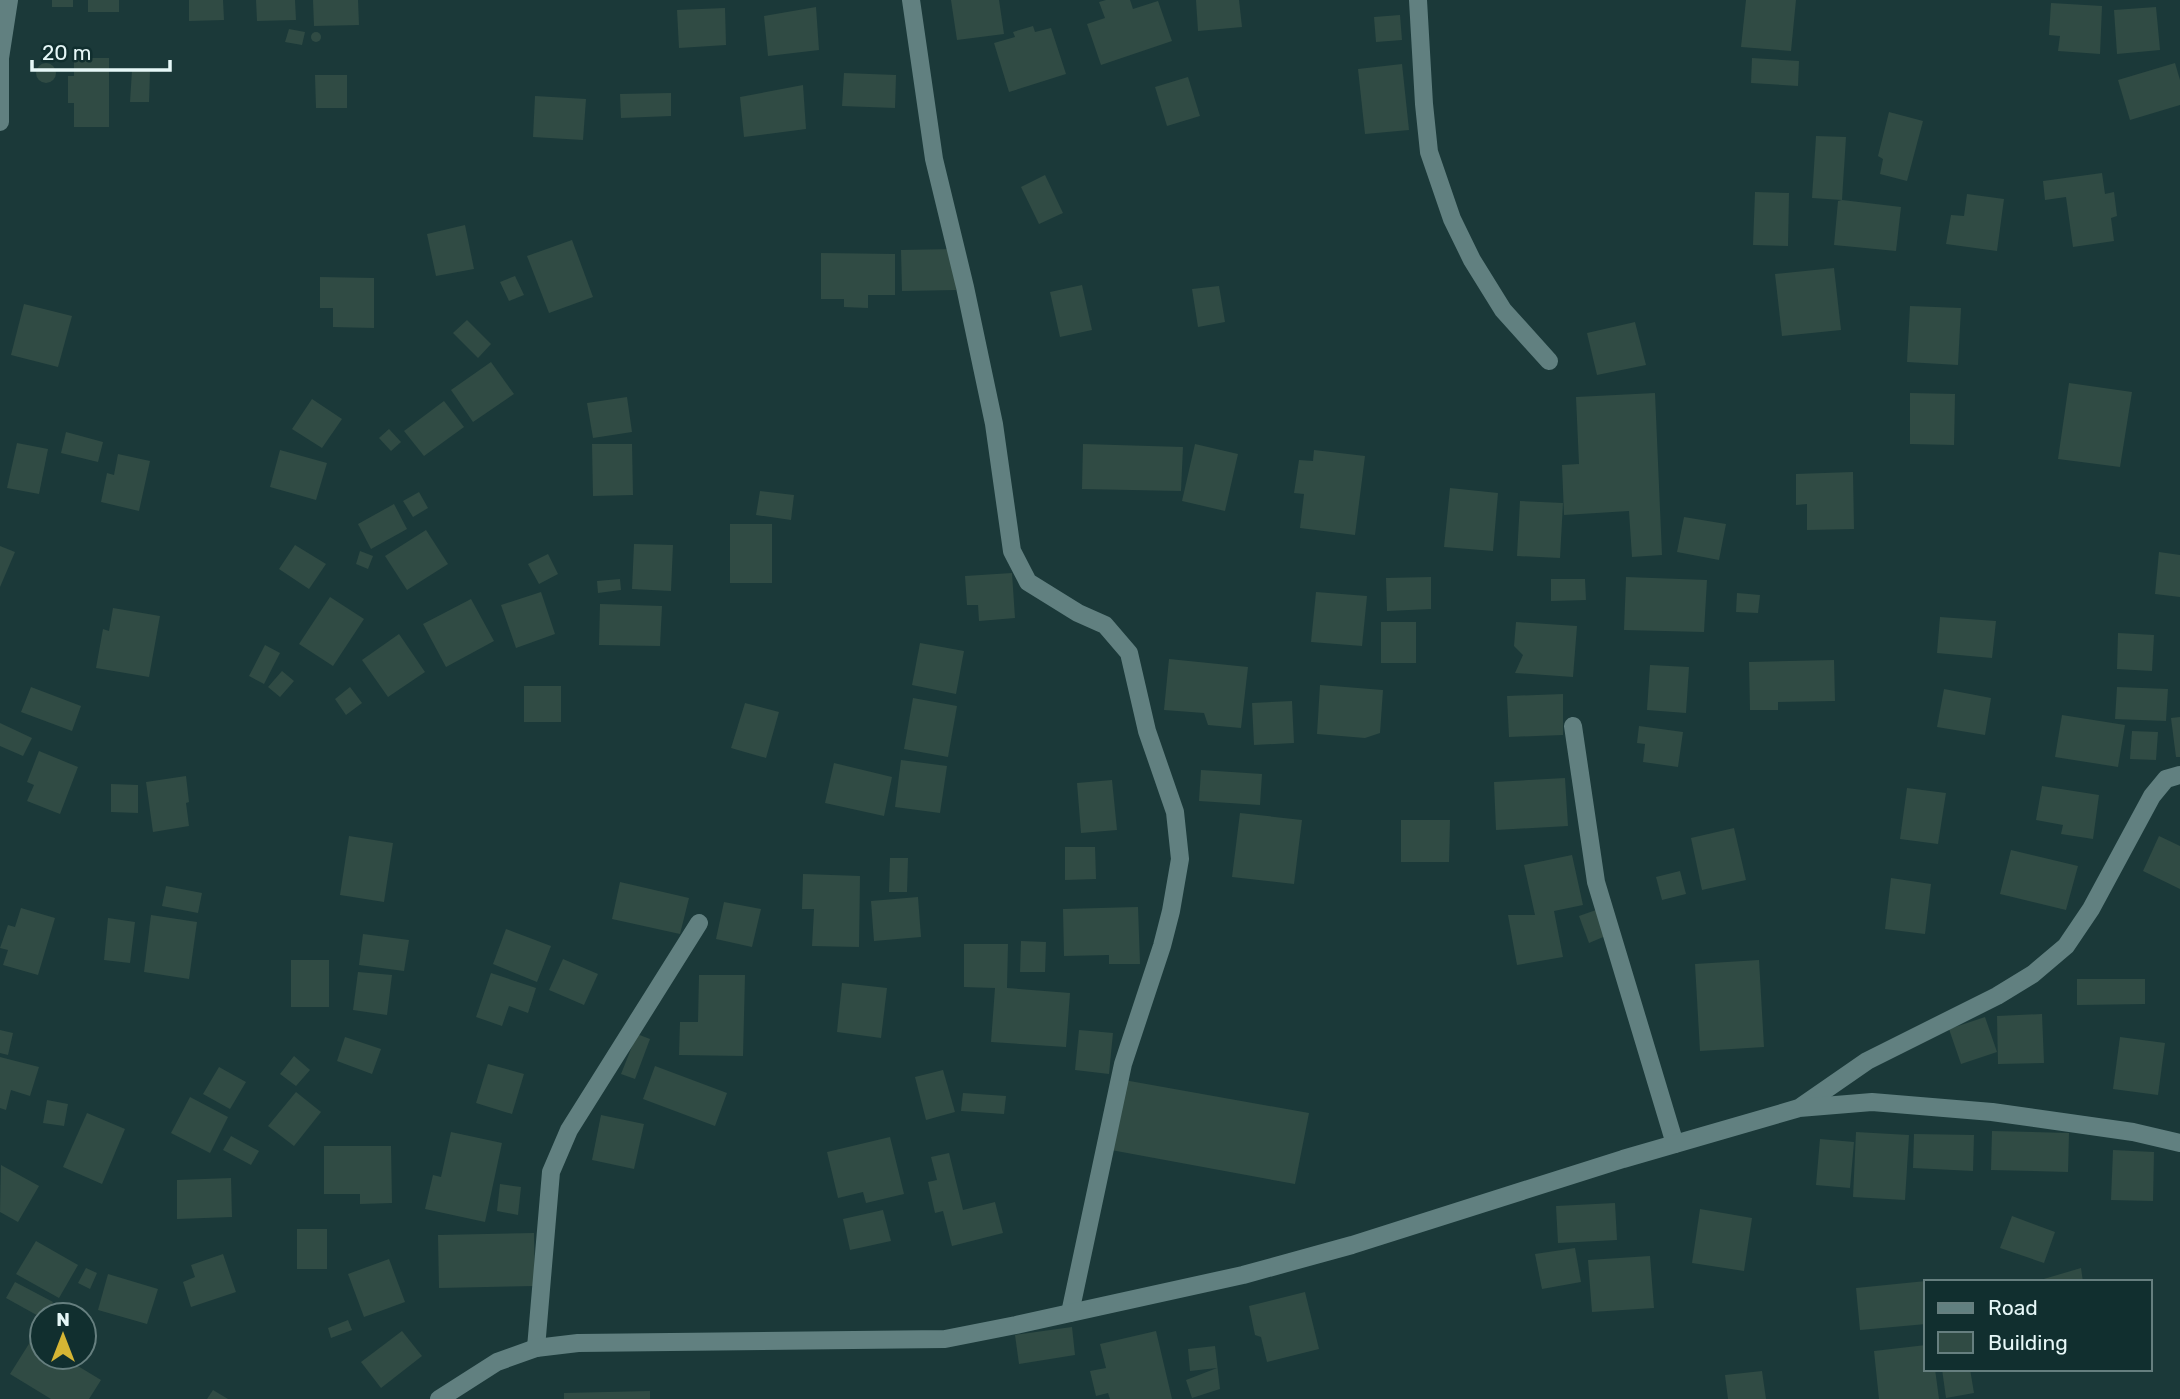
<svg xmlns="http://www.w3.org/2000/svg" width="2180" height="1399" viewBox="0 0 2180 1399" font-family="Rubik,sans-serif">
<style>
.building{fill:#304b44}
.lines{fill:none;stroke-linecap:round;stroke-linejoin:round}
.street{stroke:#618080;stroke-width:18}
</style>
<rect width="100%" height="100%" fill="#1b3939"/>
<g class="building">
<rect x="52" y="0" width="21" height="7"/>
<rect x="88" y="0" width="31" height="12"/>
<polygon points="189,0 223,0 224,20 189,21"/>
<polygon points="256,0 295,0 296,20 257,21"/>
<polygon points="313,0 358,0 359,25 314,26"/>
<polygon points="951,0 999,0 1004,34 957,40"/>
<polygon points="1106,0 1130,0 1133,9 1158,1 1172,41 1101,65 1087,24 1105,18 1099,2"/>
<polygon points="1196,0 1239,0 1242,27 1198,31"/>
<polygon points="1746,0 1796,0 1791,51 1741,47"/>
<polygon points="2051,3 2102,6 2100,54 2058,51 2060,36 2049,35"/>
<polygon points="816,7 819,50 768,56 764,16"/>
<polygon points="2156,7 2160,50 2117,54 2114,10"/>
<polygon points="725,8 726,45 679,48 677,10"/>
<polygon points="1400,15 1402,40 1376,42 1374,17"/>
<polygon points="1033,26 1035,32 1051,28 1066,74 1009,92 994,43 1015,37 1013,32"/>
<polygon points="289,29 305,32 302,45 285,42"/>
<circle cx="316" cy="37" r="5"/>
<polygon points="74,58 109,58 109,127 74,127 74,103 68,103 68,76 74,76"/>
<polygon points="1752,58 1799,61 1798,86 1751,83"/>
<polygon points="2175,63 2180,80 2180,105 2130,120 2118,80"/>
<circle cx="46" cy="73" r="10"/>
<polygon points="1402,64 1409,130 1365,134 1358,69"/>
<polygon points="132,70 150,70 149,102 130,102"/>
<polygon points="844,73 896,75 895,108 842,106"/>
<polygon points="315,75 347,75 347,108 316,108"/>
<polygon points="1188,77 1200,116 1167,126 1155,87"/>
<polygon points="803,85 806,129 744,137 740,97"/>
<polygon points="671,93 671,116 621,118 620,94"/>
<polygon points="535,96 586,99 583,140 533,137"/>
<polygon points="1889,112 1923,121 1907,181 1880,174 1883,159 1878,156"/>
<polygon points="1816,136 1846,137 1842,200 1812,198"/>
<polygon points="2102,173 2105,194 2114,192 2117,216 2111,218 2114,241 2073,247 2066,197 2045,200 2043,181"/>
<polygon points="1045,175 1063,213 1039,224 1021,187"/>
<polygon points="1755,192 1789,193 1788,246 1753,245"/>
<polygon points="1967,194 2004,199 1997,251 1946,244 1951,215 1964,216"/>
<polygon points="1842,200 1901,207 1896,251 1834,245 1838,201"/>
<polygon points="465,225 474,269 436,276 427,234"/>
<polygon points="572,240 593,297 549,313 527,256"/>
<polygon points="955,249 956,290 902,291 901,250"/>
<polygon points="821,253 895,254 895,295 868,295 868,308 844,307 844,299 821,299"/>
<polygon points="1834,268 1841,330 1782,336 1775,274"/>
<polygon points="515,276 524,295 509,301 500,282"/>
<polygon points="320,277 374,278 374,328 333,327 333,308 320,308"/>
<polygon points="1082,285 1092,330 1060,337 1050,292"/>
<polygon points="1219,286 1225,322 1198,327 1192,289"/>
<polygon points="24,304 72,316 58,367 11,355"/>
<polygon points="1910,306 1961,308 1958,365 1907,362"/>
<polygon points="467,320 491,344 478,358 453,333"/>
<polygon points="1635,322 1646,365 1597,375 1587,333"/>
<polygon points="491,362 514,394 473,422 451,390"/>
<polygon points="2069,383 2132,392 2120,467 2058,459"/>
<polygon points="1655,393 1662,555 1632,557 1629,511 1564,515 1562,465 1579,464 1576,397"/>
<polygon points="1910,393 1955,394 1954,445 1910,444"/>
<polygon points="627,397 632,432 593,438 587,403"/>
<polygon points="312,399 342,419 322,448 292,429"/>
<polygon points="444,401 464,427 424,456 404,431"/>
<polygon points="389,429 401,442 391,451 379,438"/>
<polygon points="66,432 103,442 98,462 61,453"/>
<polygon points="17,443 48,449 39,494 7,488"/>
<polygon points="592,444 632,444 633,495 593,496"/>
<polygon points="1083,444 1183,447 1181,491 1082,489"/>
<polygon points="1195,444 1238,454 1225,511 1182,501"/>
<polygon points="280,450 327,463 316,500 270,487"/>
<polygon points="1314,450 1365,456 1355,535 1300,528 1304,494 1294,493 1299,460 1313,461"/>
<polygon points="118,454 150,461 139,511 101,502 107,473 114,475"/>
<polygon points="1853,472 1854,529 1807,530 1807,504 1796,505 1796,474"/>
<polygon points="1450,488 1498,493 1493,551 1444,547"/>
<polygon points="760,491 794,495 791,520 756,515"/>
<polygon points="419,492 428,508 413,517 403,501"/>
<polygon points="1520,501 1563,503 1560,558 1517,556"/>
<polygon points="394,504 407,529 371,549 358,524"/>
<polygon points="1684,517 1726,524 1719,560 1677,552"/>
<rect x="730" y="524" width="42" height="59"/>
<polygon points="426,530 448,564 407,590 385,556"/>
<polygon points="634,544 673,545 671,591 632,589"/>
<polygon points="295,545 326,564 309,589 279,569"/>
<polygon points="0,546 15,552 0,587"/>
<polygon points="360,551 373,556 368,569 356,564"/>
<polygon points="2159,552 2180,555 2180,597 2155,594"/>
<polygon points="548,554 558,574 539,584 528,564"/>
<polygon points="1012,573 1015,618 979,621 978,605 967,605 965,576"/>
<polygon points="1431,577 1431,609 1387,611 1386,578"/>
<polygon points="1626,577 1707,580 1704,632 1624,630"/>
<polygon points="620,579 621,590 598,593 597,581"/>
<polygon points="1551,579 1585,579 1586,600 1551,601"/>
<polygon points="541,592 555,634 516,648 501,605"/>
<polygon points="1316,592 1367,596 1362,646 1311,642"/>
<polygon points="1737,593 1760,595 1758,613 1736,612"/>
<polygon points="330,597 364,619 333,666 299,644"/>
<polygon points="471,599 494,641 446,667 423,624"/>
<polygon points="600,604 662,606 660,646 599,645"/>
<polygon points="113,608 160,616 149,677 96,668 103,629 109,631"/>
<polygon points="1940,617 1996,621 1992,658 1937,653"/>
<rect x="1381" y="622" width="35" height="41"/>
<polygon points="1516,622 1577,626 1573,677 1515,673 1523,655 1514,646"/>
<polygon points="2118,633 2154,635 2152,671 2117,669"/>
<polygon points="399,634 425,672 388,697 362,660"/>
<polygon points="920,643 964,651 956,694 912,685"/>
<polygon points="265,645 280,653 264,684 249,676"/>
<polygon points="1169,659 1248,667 1241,728 1208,725 1204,713 1164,710"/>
<polygon points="1834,660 1835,701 1778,702 1778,710 1750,710 1749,662"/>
<polygon points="1650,665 1689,667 1686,713 1647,710"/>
<polygon points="282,671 294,681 280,697 268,687"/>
<polygon points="1320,685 1383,690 1380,733 1365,738 1317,734"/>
<rect x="524" y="686" width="37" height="36"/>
<polygon points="31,687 81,706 72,731 21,712"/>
<polygon points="350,687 362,703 346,715 335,699"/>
<polygon points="2117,687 2168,689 2166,721 2115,719"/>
<polygon points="1944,689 1991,698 1985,735 1937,727"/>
<polygon points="1563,694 1563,735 1509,737 1507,696"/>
<polygon points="913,698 957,706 948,757 904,749"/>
<polygon points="1292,701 1294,743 1254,745 1252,703"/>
<polygon points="745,703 779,712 766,758 731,748"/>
<polygon points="2062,715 2125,725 2118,767 2055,757"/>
<polygon points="2180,717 2180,757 2176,757 2171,718"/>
<polygon points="0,723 32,738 23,756 0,746"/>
<polygon points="1639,726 1683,732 1678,767 1643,762 1645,744 1637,743"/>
<polygon points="2132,731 2158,732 2156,760 2130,759"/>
<polygon points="39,751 78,767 60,814 27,801 34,785 27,782"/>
<polygon points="901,760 947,766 940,813 895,807"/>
<polygon points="834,763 892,777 884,816 825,803"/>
<polygon points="1201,770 1262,774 1260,805 1199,801"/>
<polygon points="186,776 189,802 186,803 189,826 153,832 146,782"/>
<polygon points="1565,778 1568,826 1496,830 1494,782"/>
<polygon points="1112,780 1117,830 1081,833 1077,783"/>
<polygon points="111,784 138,785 138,813 111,812"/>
<polygon points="2042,786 2099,795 2093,839 2061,834 2063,825 2036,820"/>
<polygon points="1907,788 1946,793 1938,844 1900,839"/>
<polygon points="1240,813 1302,820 1294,884 1232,877"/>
<polygon points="1401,820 1450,820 1449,862 1401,862"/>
<polygon points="1734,828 1746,880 1702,890 1691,838"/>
<polygon points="349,836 393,843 384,902 340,895"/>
<polygon points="2159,836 2180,846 2180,889 2143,871"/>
<polygon points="1065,847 1095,847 1096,879 1065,880"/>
<polygon points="2011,850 2078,866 2066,910 2000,894"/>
<polygon points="1572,855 1583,905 1554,911 1563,957 1517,965 1508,915 1535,915 1524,865"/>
<polygon points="890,858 908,858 907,892 889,892"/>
<polygon points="1680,871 1686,894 1662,900 1656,877"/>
<polygon points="803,874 860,876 859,947 812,946 814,909 802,909"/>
<polygon points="1891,878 1931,884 1925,934 1885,929"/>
<polygon points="620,882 689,898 680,934 612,919"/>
<polygon points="166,886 202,893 198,913 162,906"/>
<polygon points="918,897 921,937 874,941 871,901"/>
<polygon points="724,902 761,909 752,947 716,939"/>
<polygon points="1138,907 1140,964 1109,964 1109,955 1064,956 1063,909"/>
<polygon points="21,908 55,918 38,975 3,965 8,950 0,948 8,925 15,927"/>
<polygon points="1596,910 1608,935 1589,943 1579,916"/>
<polygon points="151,915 197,922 189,979 144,972"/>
<polygon points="108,918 135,922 130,963 104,960"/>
<polygon points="506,929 551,946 537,982 493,964"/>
<polygon points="363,934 409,940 404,971 359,965"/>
<polygon points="1021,941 1046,942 1045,972 1020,972"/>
<polygon points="964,944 1008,944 1007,988 1070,993 1066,1047 991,1042 995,988 964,987"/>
<polygon points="563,959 598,974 584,1005 549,990"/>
<rect x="291" y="960" width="38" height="47"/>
<polygon points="1759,960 1764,1047 1700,1051 1695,964"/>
<polygon points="358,972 392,975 387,1015 353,1010"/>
<polygon points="491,973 536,988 528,1013 509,1006 502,1026 476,1017"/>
<polygon points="699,975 745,975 743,1056 679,1055 680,1022 698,1022"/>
<polygon points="2077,979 2145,979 2145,1004 2077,1005"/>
<polygon points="842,983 887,988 881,1038 837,1032"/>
<polygon points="2042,1014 2044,1063 1998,1064 1997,1016"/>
<polygon points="1985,1017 1997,1052 1961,1064 1949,1029"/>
<polygon points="0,1030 13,1033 8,1055 0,1053"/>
<polygon points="1079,1030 1113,1033 1109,1074 1075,1070"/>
<polygon points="637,1034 650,1039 635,1079 621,1074"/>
<polygon points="345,1037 381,1049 372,1074 337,1061"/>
<polygon points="2120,1037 2165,1043 2158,1095 2113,1089"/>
<polygon points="294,1056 310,1070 296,1086 280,1074"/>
<polygon points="0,1057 39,1067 30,1096 11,1090 6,1110 0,1108"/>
<polygon points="488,1064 524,1074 512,1114 476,1103"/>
<polygon points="655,1066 727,1093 715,1126 643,1099"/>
<polygon points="219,1067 246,1082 230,1109 203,1094"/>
<polygon points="943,1070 955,1112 926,1120 915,1077"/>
<polygon points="1124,1080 1309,1113 1295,1184 1111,1150"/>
<polygon points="296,1092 321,1112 294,1146 268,1126"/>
<polygon points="963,1093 1006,1096 1004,1114 961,1111"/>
<polygon points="190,1097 228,1117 210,1153 171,1133"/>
<polygon points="47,1100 68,1104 64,1126 43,1123"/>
<polygon points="87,1113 125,1129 102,1184 63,1167"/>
<polygon points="601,1115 644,1124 634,1169 592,1160"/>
<polygon points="1992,1131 2069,1133 2068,1172 1991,1170"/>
<polygon points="451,1132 502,1143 485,1222 425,1209 433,1175 441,1177"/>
<polygon points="1856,1132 1909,1135 1905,1200 1853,1197"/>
<polygon points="1914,1134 1974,1135 1973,1171 1913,1168"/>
<polygon points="231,1136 259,1151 251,1165 223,1150"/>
<polygon points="890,1137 904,1194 866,1203 863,1192 838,1198 827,1152"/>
<polygon points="1820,1139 1854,1142 1850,1188 1816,1185"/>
<polygon points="324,1146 391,1146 392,1203 360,1204 360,1194 324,1194"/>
<polygon points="2113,1150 2154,1152 2153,1201 2111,1200"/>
<polygon points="949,1153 963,1210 995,1202 1003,1233 952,1246 943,1211 935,1213 928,1182 937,1180 931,1157"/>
<polygon points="1,1165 39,1186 18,1222 0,1212"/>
<polygon points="231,1178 232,1217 177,1219 177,1180"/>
<polygon points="500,1184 521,1187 518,1215 497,1211"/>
<polygon points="1615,1203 1617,1240 1558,1243 1556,1206"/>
<polygon points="1700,1209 1752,1218 1744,1271 1692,1263"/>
<polygon points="883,1210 891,1241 850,1250 843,1219"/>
<polygon points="2012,1216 2055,1232 2044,1263 2000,1248"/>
<rect x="297" y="1229" width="30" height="40"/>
<polygon points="534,1233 535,1286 439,1288 438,1235"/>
<polygon points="36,1241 78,1265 59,1298 16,1274"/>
<polygon points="1575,1248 1581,1282 1542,1289 1535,1254"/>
<polygon points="223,1254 236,1292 191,1307 183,1282 195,1277 191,1265"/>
<polygon points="1650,1256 1654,1308 1592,1312 1588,1260"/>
<polygon points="389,1259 405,1302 364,1317 348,1274"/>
<polygon points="86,1268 97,1273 90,1289 78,1283"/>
<polygon points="2081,1268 2083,1282 2037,1282 2037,1281"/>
<polygon points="108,1274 158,1289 147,1324 98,1310"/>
<polygon points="1926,1281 1926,1324 1860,1330 1856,1288"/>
<polygon points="15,1282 53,1302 46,1315 42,1315 42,1318 6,1298"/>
<polygon points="1305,1292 1319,1349 1267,1362 1261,1337 1255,1335 1249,1306"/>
<polygon points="348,1320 352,1330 331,1338 328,1328"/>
<polygon points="1072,1327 1075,1355 1019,1364 1015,1335"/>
<polygon points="402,1331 422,1356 381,1388 361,1362"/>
<polygon points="1156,1331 1172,1399 1110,1399 1108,1393 1096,1396 1090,1371 1106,1368 1100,1344"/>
<polygon points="32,1339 42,1345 42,1357 63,1357 101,1380 89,1399 51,1399 10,1374"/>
<polygon points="1926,1345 1926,1369 1935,1369 1939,1399 1879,1399 1874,1351"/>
<polygon points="1215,1346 1220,1389 1192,1398 1186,1380 1217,1368 1190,1371 1188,1349"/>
<polygon points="1942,1369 1970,1369 1974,1393 1946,1398"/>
<polygon points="1762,1371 1766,1399 1728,1399 1725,1375"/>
<polygon points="213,1390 228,1399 207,1399"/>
<polygon points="650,1391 650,1399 564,1399 564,1393"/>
</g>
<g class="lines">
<g class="street">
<polyline points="911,0 934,159 965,287 994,424 1012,551 1028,582 1078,613 1105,625 1129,653 1147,731 1175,812 1180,859 1171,911 1162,946 1123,1064 1070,1313"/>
<polyline points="1418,0 1424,104 1429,152 1452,219 1472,260 1503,310 1549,361"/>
<polyline points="0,122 0,58 9,0"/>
<polyline points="1573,726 1596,882 1675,1144"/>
<polyline points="1802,1106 1867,1061 1997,996 2033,974 2066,946 2091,909 2152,796 2166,779 2180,775"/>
<polyline points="536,1348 551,1172 569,1130 699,923"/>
<polyline points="439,1399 497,1362 536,1348 578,1343 945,1339 1016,1325 1243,1275 1352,1245 1623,1159 1799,1108 1872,1102 1992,1112 2133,1132 2180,1143"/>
</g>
</g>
<rect x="1924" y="1280" width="228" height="91" fill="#112f2f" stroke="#667f7f" stroke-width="2"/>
<rect x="1938" y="1303" width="35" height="10" fill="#618080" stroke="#667f7f" stroke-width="2"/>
<text x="1988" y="1315" font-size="21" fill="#e6f7f7">Road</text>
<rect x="1938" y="1332" width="35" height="21" fill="#304b44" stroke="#667f7f" stroke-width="2"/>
<text x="1988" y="1350" font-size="21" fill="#e6f7f7">Building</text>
<g transform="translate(63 1336)"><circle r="33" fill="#112f2f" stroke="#667f7f" stroke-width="2"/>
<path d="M0-5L12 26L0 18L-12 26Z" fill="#d6b534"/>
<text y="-10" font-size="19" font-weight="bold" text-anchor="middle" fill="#e6f7f7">N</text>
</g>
<path d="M32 60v10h138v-10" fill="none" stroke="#e6f7f7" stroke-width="3.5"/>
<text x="42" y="60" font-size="21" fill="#e6f7f7" stroke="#112f2f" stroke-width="5" paint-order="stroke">20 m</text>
</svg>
